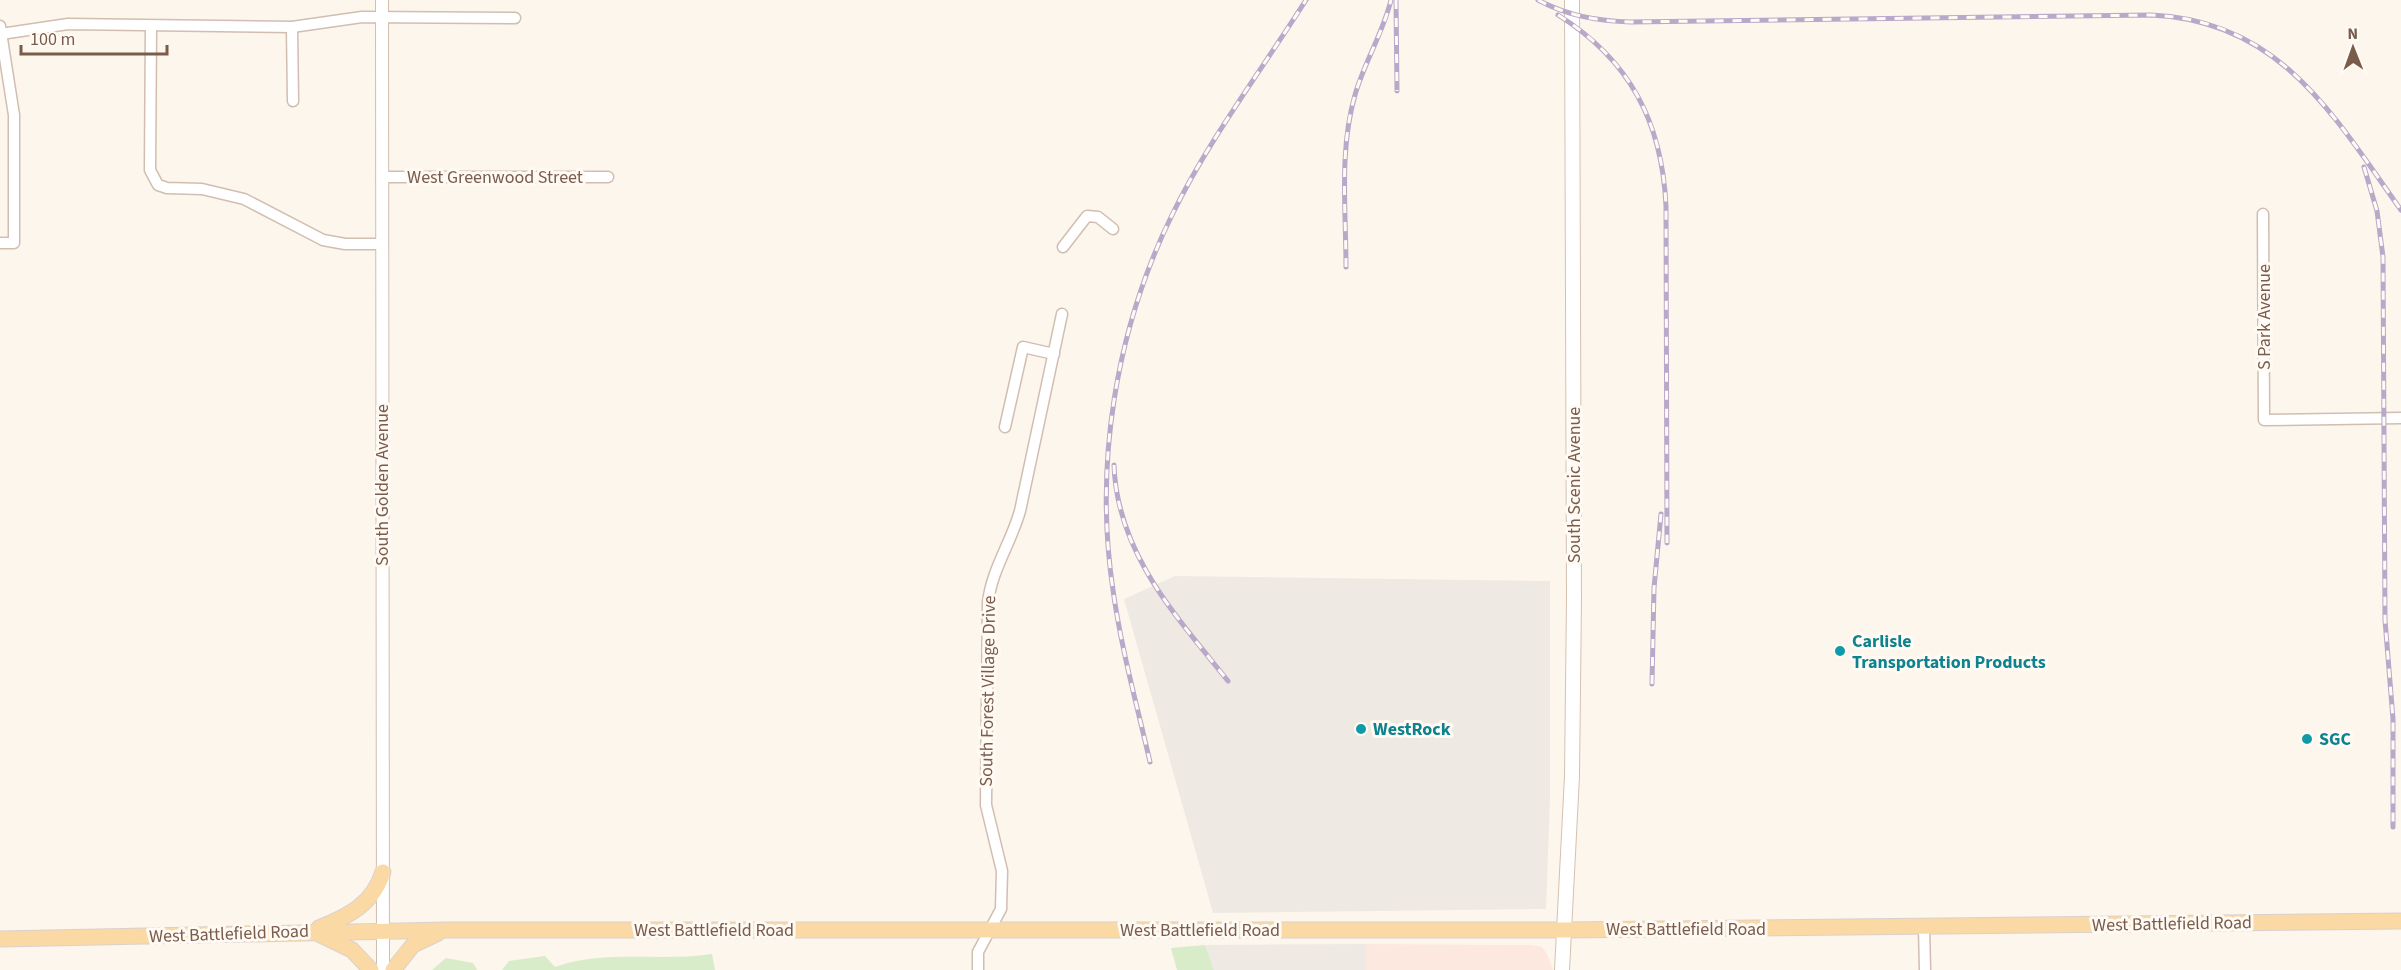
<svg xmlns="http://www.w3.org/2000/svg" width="2401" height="970" viewBox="0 0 2401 970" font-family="'Source Sans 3',sans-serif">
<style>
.commercial{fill:#fde8e0}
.industrial{fill:#efe9e4}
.green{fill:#d8ecc9}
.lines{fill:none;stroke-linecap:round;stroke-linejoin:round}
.minor-casing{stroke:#d1beb0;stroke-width:13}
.tertiary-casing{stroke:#d1beb0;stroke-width:14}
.secondary-casing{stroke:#d6c0b0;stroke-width:16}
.primary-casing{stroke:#dad1cd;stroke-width:17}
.minor{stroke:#fff;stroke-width:10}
.tertiary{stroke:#fff;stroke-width:12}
.secondary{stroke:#fff;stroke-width:14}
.primary{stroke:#fbd9a5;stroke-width:15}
.rail-casing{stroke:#b9a8c9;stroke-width:5}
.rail{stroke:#fffaf3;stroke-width:3;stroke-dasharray:9;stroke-linecap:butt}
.culture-dot{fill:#0f9aa8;stroke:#fffaf3;stroke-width:2}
.labels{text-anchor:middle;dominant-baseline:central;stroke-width:6;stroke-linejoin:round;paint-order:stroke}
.street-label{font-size:18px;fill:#7a5c4d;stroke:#fffaf3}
.culture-label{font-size:18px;font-weight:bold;fill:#0d838f;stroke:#fffaf3;text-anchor:start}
</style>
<rect width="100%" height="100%" fill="#fdf6ec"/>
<polygon class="commercial" points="1366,944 1531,945 1542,947 1547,954 1553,970 1366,970"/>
<g class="industrial">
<polygon points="1175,576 1550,581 1550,799 1546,909 1213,913 1124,599"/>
<polygon points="1366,944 1366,970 1214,970 1205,945"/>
</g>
<g class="green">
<polygon points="1205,945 1214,970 1177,970 1171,948"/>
<path d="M 712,954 L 715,970 L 502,970 L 509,961 L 545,956 L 555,967 C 605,949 660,962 712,954 Z"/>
<polygon points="446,958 473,963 477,970 432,970"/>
</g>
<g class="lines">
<defs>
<g id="minor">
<polyline points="0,26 14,115 14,243 0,243"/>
<polyline points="151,26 150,170 158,185 167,188 202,189 244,199 323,240 345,244 381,244"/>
<polyline points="292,27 293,101"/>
<polyline points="1,34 68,24 292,27 362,17 515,18"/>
<polyline points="382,177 608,177"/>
<polyline points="2263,214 2264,420 2401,418"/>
<polyline points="1063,247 1087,216 1098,217 1113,229"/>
<polyline points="1005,427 1023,347 1054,354"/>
<polyline points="1924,927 1925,970"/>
<path d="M 978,970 L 978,952 L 1001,909 L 1002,871 L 986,805 L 988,602 C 992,569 1011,543 1020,511 L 1062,314"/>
</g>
<polyline id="tertiary" points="382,0 383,970"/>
<polyline id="secondary" points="1562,970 1572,776 1574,599 1572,0"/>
<g id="primary">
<path d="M 319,928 C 349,916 373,904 383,872"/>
<polyline points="319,934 352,950 371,970"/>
<polyline points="0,939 448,930 1564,930 2401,921"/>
<polyline points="393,970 413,945 438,933"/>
</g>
</defs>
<use href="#minor" class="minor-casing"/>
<use href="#tertiary" class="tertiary-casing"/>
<use href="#secondary" class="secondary-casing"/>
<use href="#primary" class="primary-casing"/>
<use href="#minor" class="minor"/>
<use href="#tertiary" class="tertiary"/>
<use href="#secondary" class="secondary"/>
<use href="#primary" class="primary"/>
<defs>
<g id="rail">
<polyline points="1396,0 1397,91"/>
<path d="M 1538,0 C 1568,16 1598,21 1631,22 L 2151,15 C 2280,20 2334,116 2401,210"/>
<path d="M 1558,15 C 1630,60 1662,122 1666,206 L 1667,543"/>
<polyline points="2364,167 2377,211 2383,257 2385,620 2393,719 2393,827"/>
<path d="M 1346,267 C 1346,211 1339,150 1355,95 C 1364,63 1383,33 1391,0"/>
<path d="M 1114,465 C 1117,553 1176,616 1228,681"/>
<polyline points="1652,684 1654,588 1661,514"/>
<path d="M 1150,762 C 1137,705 1121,648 1113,590 C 1094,464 1116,329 1172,215 C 1209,139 1261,71 1306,0"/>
</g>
</defs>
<use href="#rail" class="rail-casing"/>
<use href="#rail" class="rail"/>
</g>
<g class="culture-dot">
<circle cx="1840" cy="651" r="6"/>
<circle cx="1361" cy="729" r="6"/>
<circle cx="2307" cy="739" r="6"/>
</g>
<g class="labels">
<g class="street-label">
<text x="495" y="177">West Greenwood Street</text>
<text transform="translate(2264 317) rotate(-90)">S Park Avenue</text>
<text transform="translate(382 485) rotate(-90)">South Golden Avenue</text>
<text transform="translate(1574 485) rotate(-90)">South Scenic Avenue</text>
<text transform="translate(988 691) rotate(-89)">South Forest Village Drive</text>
<text transform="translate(2172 924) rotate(-1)">West Battlefield Road</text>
<text x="1686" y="929">West Battlefield Road</text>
<text x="714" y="930">West Battlefield Road</text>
<text x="1200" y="930">West Battlefield Road</text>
<text transform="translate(229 934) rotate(-2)">West Battlefield Road</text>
</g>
<g class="culture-label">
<text x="1852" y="641">Carlisle<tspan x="1852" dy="21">Transportation Products</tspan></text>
<text x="1373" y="729">WestRock</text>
<text x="2319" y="739">SGC</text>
</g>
</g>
<g transform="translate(2353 48) rotate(359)" stroke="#fffaf3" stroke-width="4.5" paint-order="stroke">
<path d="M0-4.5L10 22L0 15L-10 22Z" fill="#7a5c4d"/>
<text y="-9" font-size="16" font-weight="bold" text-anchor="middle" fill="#7a5c4d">N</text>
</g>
<path d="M21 45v9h146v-9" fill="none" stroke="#7a5c4d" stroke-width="3"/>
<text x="30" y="45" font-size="18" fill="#7a5c4d" stroke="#fffaf3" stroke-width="4.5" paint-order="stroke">100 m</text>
</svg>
